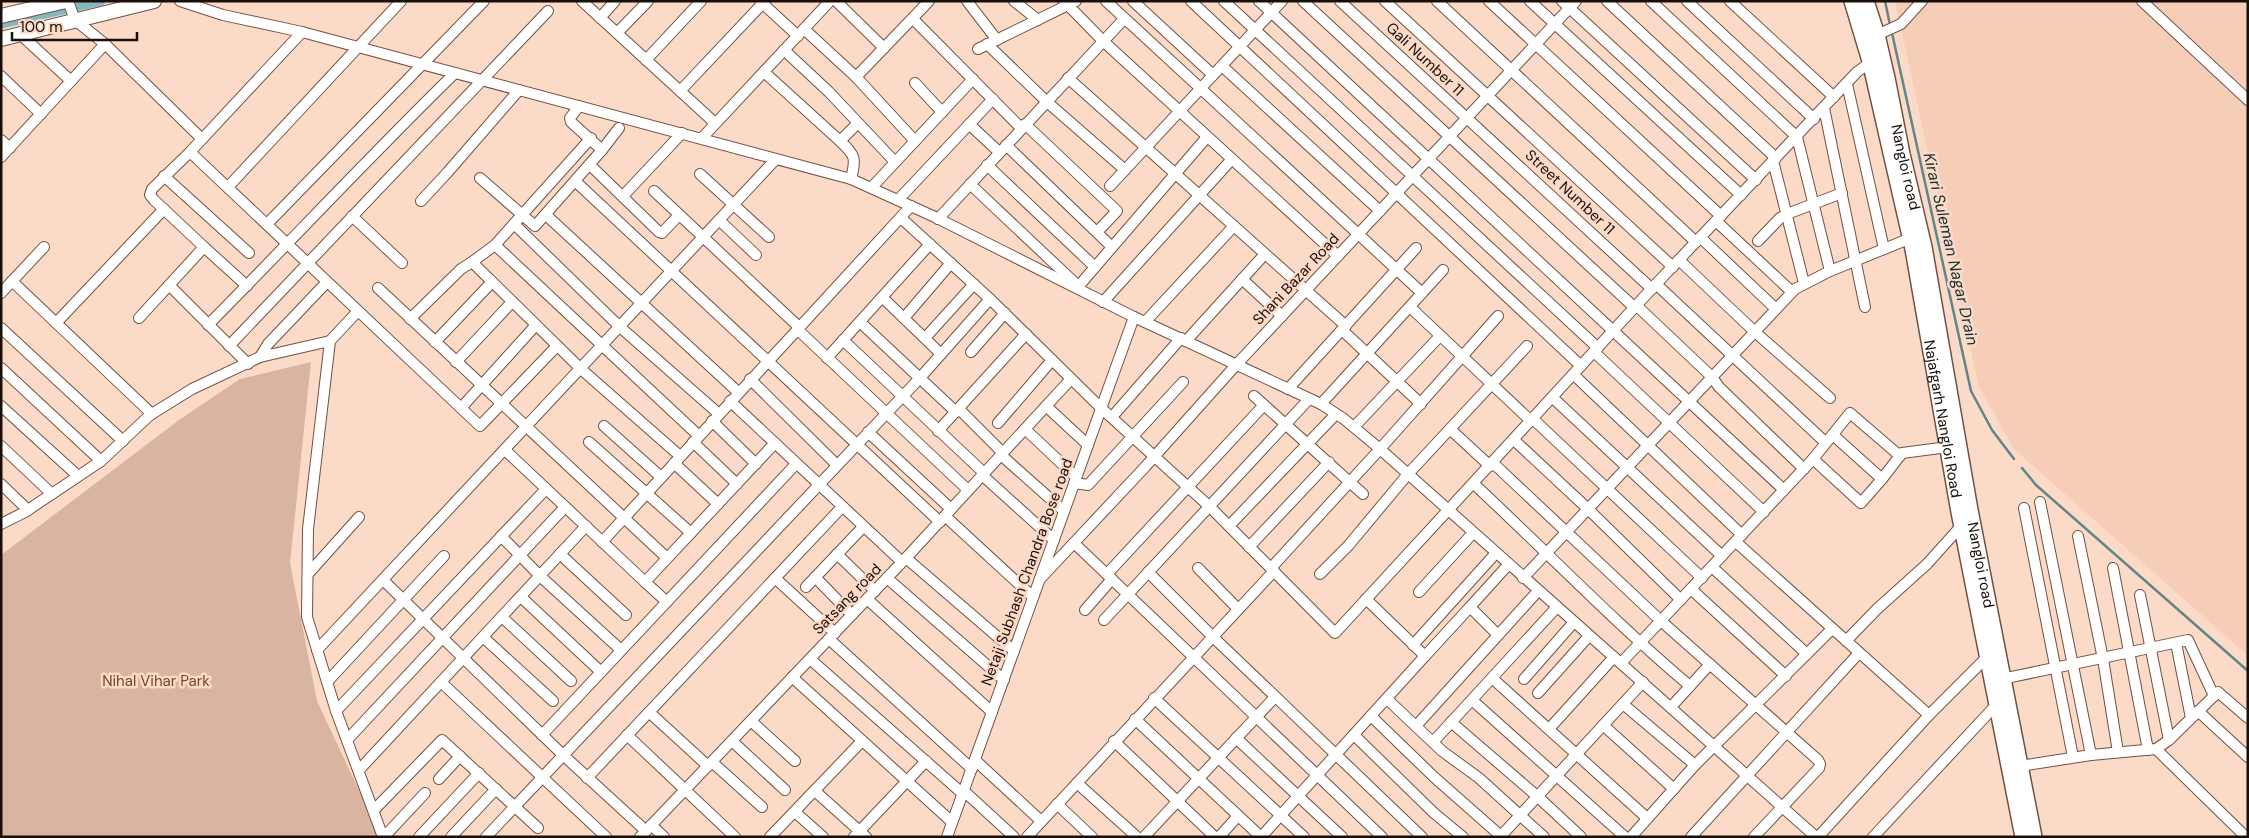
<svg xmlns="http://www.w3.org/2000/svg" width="2249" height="838" viewBox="0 0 2249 838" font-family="'DM Sans',sans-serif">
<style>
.built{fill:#f6cdb7}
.green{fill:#d9b4a1}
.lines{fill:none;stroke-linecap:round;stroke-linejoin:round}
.stream{stroke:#618689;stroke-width:2.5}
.canal{stroke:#80b9c0;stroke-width:9}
.street-casing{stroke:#6f5243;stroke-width:12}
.secondary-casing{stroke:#6f5243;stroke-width:16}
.primary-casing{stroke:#6f5243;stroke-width:18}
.street{stroke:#fff;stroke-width:10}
.secondary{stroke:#fff;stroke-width:14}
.primary{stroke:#fff;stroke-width:15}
.labels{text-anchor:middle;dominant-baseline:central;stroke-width:5;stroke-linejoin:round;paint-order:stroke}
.street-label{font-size:15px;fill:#190e08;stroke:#fcdac8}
.park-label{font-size:15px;fill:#7b4322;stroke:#fcdac8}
.water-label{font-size:16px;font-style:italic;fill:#102e31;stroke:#fcdac8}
</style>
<rect width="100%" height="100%" fill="#fcdac8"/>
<polygon class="built" points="1895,1 2248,1 2248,656 2014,449 1979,387"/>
<polygon class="green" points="311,362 290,563 317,701 371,816 377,837 1,837 1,555 179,420 240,379"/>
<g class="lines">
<g class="stream">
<polyline points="1885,1 1890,25"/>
<polyline points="1892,33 1971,391 1992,430 2014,459"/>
<polyline points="2022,468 2036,485 2248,671"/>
</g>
<polyline class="canal" points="1,24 101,1"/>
<defs>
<g id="street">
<polyline points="68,1 75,20 105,44 202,139"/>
<polyline points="180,1 223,15 302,32 851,179 935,217 1134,317 1321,404 1344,419 1380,449 1816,837"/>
<polyline points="582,1 715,123"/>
<polyline points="760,1 798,36"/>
<polyline points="836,1 884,48"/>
<polyline points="967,1 997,40"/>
<polyline points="1014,1 1038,20"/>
<polyline points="1064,1 1103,41 1338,256"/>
<polyline points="1106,1 1422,293"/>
<polyline points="1133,1 1213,75"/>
<polyline points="1191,1 1581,366"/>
<polyline points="1224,1 1598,348"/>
<polyline points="1259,1 1784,490"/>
<polyline points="1303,1 1635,308"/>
<polyline points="1340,1 1652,289"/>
<polyline points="1385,1 1673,267"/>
<polyline points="1437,1 1696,242"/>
<polyline points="1489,1 1721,216"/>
<polyline points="1530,1 1741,195"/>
<polyline points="1562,1 1756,180"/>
<polyline points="1607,1 1776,158"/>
<polyline points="1651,1 1797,137 1830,271"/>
<polyline points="1687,1 1814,119"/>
<polyline points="1730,1 1834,97"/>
<polyline points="2142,1 2248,100"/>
<polyline points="600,18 615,1"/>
<polyline points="913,19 1021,128"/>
<polyline points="804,29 856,77 915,141"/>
<polyline points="617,33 648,1"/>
<polyline points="20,34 71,81"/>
<polyline points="1877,35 1901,24 1922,1"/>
<polyline points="987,44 1046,101 1125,170"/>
<polyline points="978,49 1076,1"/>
<polyline points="784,50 829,92 895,162"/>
<polyline points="646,60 701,1"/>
<polyline points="1222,66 1380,211"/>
<polyline points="764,72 840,141 858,123"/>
<polyline points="1,76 41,114"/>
<polyline points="856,77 929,1"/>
<polyline points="1068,78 1346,326"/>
<polyline points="915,83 942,112"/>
<polyline points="1847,84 1884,249"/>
<polyline points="680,91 765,1"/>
<polyline points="1824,108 1865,307"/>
<polyline points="969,124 999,152"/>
<polyline points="1025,124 1117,211 1097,232"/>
<polyline points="702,138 830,1"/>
<polyline points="1,140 10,148"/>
<path d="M 840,141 C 856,156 856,158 851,179"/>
<polyline points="1006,145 1112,247"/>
<polyline points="602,150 619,128"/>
<polyline points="190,152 480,426 557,346"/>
<polyline points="1,157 105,44"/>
<polyline points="1773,161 1804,283"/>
<polyline points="590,165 659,232 662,233 679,215"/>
<polyline points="987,165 1095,267"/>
<polyline points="700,174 769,237"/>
<polyline points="164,176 249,253"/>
<polyline points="480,178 535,226 602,150 571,122 570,118 579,106"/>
<polyline points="575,181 940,522"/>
<polyline points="970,184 1076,284"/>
<polyline points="1110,186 1282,1"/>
<polyline points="228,187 401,1"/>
<polyline points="872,187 973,79"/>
<polyline points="654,191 799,327"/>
<polyline points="623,196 682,133"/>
<polyline points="898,200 993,99"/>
<polyline points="421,201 447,173 519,90"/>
<polyline points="546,215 738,392"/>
<polyline points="352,216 402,263"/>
<polyline points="901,218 990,299 1101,408 1210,507 1335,633 1656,284 1857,72 1875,59"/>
<polyline points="938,219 1124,19"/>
<polyline points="719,220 756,255"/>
<polyline points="1716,221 1792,292"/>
<polyline points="267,224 484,1"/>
<polyline points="514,224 620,327 719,414"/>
<polyline points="1701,238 1776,309"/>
<polyline points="1758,241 1780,218 1787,214 1842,193"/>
<polyline points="495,245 699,436"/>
<polyline points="204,247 247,286"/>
<polyline points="1679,260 1755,332 1830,398"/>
<polyline points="472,262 495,245 591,138"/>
<polyline points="1242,279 1282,316"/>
<polyline points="12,281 152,414"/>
<polyline points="1656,284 1825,442"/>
<polyline points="169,285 248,364"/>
<polyline points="378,288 667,558"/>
<polyline points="1077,288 1207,137"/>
<polyline points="1,293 44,247"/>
<polyline points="882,297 941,354"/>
<polyline points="1103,302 1232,159"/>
<polyline points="1637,306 1712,377 1719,387 1804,469"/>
<polyline points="1410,307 1531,421"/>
<polyline points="358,311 330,341 308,529 307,617 336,711 383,837"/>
<polyline points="139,318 204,247 154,200 150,195 152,189 190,152 302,32"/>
<polyline points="904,318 951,263"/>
<polyline points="410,319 461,269 472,262 581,369 680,456"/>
<polyline points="860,322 956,412"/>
<polyline points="1145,322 1234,226"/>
<polyline points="56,323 164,209"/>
<path d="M 208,325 C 291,241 371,155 455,73"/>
<polyline points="1,328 123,441"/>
<polyline points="797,329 968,490"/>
<polyline points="1342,330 1421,404"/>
<polyline points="925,338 974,284"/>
<polyline points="843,340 984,473"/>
<polyline points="1186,341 1265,254"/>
<polyline points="435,342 492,282"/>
<polyline points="229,346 548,11"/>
<polyline points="971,352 1005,313"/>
<polyline points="1594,352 1764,512"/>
<polyline points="260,357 268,344 327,282"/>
<polyline points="827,358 930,244"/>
<polyline points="456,362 512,302"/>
<polyline points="1,368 101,461"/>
<polyline points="1574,375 1742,535"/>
<polyline points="750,379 837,465"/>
<polyline points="1288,389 1416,248"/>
<polyline points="1254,396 1363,494"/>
<polyline points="1553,398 1722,556"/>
<polyline points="730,401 902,562"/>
<polyline points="1321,404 1443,270"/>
<polyline points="1,406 78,476"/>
<polyline points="1046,406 1088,445"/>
<polyline points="461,408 536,325"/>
<polyline points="959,409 1003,453"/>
<polyline points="1112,417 1181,338"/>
<polyline points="1533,419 1702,578"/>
<polyline points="712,421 756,464"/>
<polyline points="998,423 1052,360"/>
<polyline points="604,426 661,477"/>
<polyline points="1354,427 1440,336"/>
<polyline points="1025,429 1076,477"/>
<polyline points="1450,429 1490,466"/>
<polyline points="938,431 1026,334"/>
<polyline points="868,432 951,509"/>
<polyline points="1833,435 1882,479 1902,453 1948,447"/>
<polyline points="1514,440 1588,509 1681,600"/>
<polyline points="589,442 691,533"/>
<polyline points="693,442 737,484"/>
<polyline points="1,446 52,494"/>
<polyline points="505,450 645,582 775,443"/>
<polyline points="1001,455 1064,511"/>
<polyline points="1813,459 1861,503 1882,479"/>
<polyline points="674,463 718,504"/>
<polyline points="1493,463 1661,621 1818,760 1820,764 1819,768 1754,837"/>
<polyline points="982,475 1054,540"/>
<polyline points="1074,483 1088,485 1183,382"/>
<polyline points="1,484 28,510"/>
<path d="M 1474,484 C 1546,551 1614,622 1690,686"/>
<polyline points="2040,502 2091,755"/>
<polyline points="2024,508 2073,757"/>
<polyline points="945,516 1033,597"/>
<polyline points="1,524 25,512 101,461 150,415 192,389 260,357 330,341"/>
<polyline points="1229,526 1336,414"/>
<polyline points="501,536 540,576 621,650"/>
<polyline points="2078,536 2103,659 2118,752"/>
<polyline points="602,542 911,206"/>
<polyline points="1736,542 1929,715"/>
<polyline points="1074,543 1382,837"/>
<polyline points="1249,547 1329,462"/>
<polyline points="560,554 626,615"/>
<polyline points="837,554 875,591"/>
<polyline points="906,558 1014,651"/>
<polyline points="1712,567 1807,654"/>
<polyline points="1198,568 1238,609"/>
<polyline points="1271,568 1380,449 1498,316"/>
<polyline points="2113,568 2148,750"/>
<polyline points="1148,572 1212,636 1422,837"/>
<polyline points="308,574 359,517"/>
<polyline points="1107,574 1264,405"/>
<polyline points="1320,574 1348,546 1408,474 1527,346"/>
<polyline points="815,577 852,615"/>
<polyline points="775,578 835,633"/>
<polyline points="887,578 1004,680"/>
<polyline points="1523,578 1795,289 1830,271 1911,238"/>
<polyline points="1040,579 1145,467 1236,365 1576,1"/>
<polyline points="383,580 563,755 646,831"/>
<polyline points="645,582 667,602"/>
<polyline points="806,587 863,527"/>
<polyline points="1691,589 1786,676"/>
<polyline points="1419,592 1473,533"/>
<polyline points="2140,595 2169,740"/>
<polyline points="521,597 601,672"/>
<polyline points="867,599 992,712"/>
<polyline points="1470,607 1508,565"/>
<polyline points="1085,610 1112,579"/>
<polyline points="502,617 571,681"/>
<polyline points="1104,620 1309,399"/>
<polyline points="483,637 553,701"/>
<polyline points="829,639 972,769"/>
<polyline points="1846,641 1877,609 1927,564 1962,525"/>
<polyline points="2176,643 2191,718"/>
<polyline points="1413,645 1496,553"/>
<polyline points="317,650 776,159"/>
<polyline points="1425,656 1470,607 1498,635"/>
<polyline points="810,659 963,794"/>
<polyline points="1621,663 1813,459 1850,413 1900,456"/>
<polyline points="792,677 952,822"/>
<polyline points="1492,678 1647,818"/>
<polyline points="1524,679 1574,622"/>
<polyline points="1997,680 2188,640 2214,696"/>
<polyline points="327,682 444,556"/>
<polyline points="441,682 606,837"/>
<polyline points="1538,693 1589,636"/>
<polyline points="1154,698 1304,837"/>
<polyline points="1387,699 1442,751 1479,778 1544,837"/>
<polyline points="1472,700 1625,837"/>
<polyline points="1623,704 1695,765"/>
<polyline points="1671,707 1710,664"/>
<polyline points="336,711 546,489"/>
<polyline points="2198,711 2248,757"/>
<polyline points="649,712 708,766"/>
<polyline points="1371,716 1434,777 1502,837"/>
<polyline points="1135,719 1261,837"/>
<polyline points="751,721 795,761"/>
<polyline points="1451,722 1537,796 1581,837"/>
<polyline points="1603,725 1674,789"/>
<polyline points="1416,726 1538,591"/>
<polyline points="1549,729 1614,657"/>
<polyline points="542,735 796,464"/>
<polyline points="627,735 735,837"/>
<polyline points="1354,735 1434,813 1463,837"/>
<polyline points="1236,738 1342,837"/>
<polyline points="347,740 565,507"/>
<polyline points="732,741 785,790"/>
<polyline points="1114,741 1215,837"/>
<polyline points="1433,742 1557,607"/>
<polyline points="2156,749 2246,837"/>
<polyline points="975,760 1041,821"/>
<polyline points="712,762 762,807"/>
<polyline points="2020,766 2091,755 2156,749 2169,740 2218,692 2248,718"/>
<polyline points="359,770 586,526"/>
<polyline points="587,778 842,507"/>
<polyline points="439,779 460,756"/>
<polyline points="1077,783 1137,837"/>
<polyline points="815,791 866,837"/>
<polyline points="964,791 1014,837"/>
<polyline points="1057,804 1092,837"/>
<polyline points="374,810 442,740 538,828"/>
<polyline points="795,812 823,837"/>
<polyline points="651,825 664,837"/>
<polyline points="384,837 425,793"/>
<polyline points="419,837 479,773"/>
<polyline points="451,837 496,789"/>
<polyline points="486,837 919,379 990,299"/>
<polyline points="640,837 906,558 1071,379"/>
<polyline points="770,837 862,741"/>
<polyline points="854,837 926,761"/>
<polyline points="947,837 1134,317"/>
<polyline points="1027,837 1274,571"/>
<polyline points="1144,837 1275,697"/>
<polyline points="1219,837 1238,816"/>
<polyline points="1261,837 1425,656 1366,599"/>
<polyline points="1500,837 1643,682"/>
<polyline points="1631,837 1695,765 1832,629"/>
<polyline points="1691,837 1859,653"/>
<polyline points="1818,837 1929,715 1990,654"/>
<polyline points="1873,837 1997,704"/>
</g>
<g id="secondary">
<polyline points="1,16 66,1"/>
<polyline points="1,39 154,1"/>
</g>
<g id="primary">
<path id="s1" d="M 1852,1 L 1870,61 L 1913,249 L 1959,512 L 2023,837"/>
<path id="s2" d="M 1866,1 L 1877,35 L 1887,78 L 1902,154 L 1924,247 L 1970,510 L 2034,837"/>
</g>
</defs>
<use href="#street" class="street-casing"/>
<use href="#secondary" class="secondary-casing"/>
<use href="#primary" class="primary-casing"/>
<use href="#street" class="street"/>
<use href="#secondary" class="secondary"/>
<use href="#primary" class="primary"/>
</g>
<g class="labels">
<g class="street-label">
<text transform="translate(1425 59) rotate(43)">Gali Number 11</text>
<text stroke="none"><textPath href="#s2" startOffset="171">Nangloi road</textPath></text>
<text transform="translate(1570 192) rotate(43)">Street Number 11</text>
<text transform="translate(1296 279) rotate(-47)">Shani Bazar Road</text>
<text stroke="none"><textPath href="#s1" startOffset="428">Najafgarh Nangloi Road</textPath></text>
<text stroke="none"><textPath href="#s2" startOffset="576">Nangloi road</textPath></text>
<text transform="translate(1027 572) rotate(-70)">Netaji Subhash Chandra Bose road</text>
<text transform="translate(847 599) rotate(-46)">Satsang road</text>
</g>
<g class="park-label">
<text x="156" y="681">Nihal Vihar Park</text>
</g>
<g class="water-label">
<text transform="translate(1951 249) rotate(77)">Kirari Suleman Nagar Drain</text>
</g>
</g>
<rect width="2249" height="838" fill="none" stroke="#190e08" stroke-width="5"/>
<path d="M12 32v8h125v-8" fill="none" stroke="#190e08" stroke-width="2.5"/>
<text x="20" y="32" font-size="15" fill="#190e08" stroke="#fcdac8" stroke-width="4" paint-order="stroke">100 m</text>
</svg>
